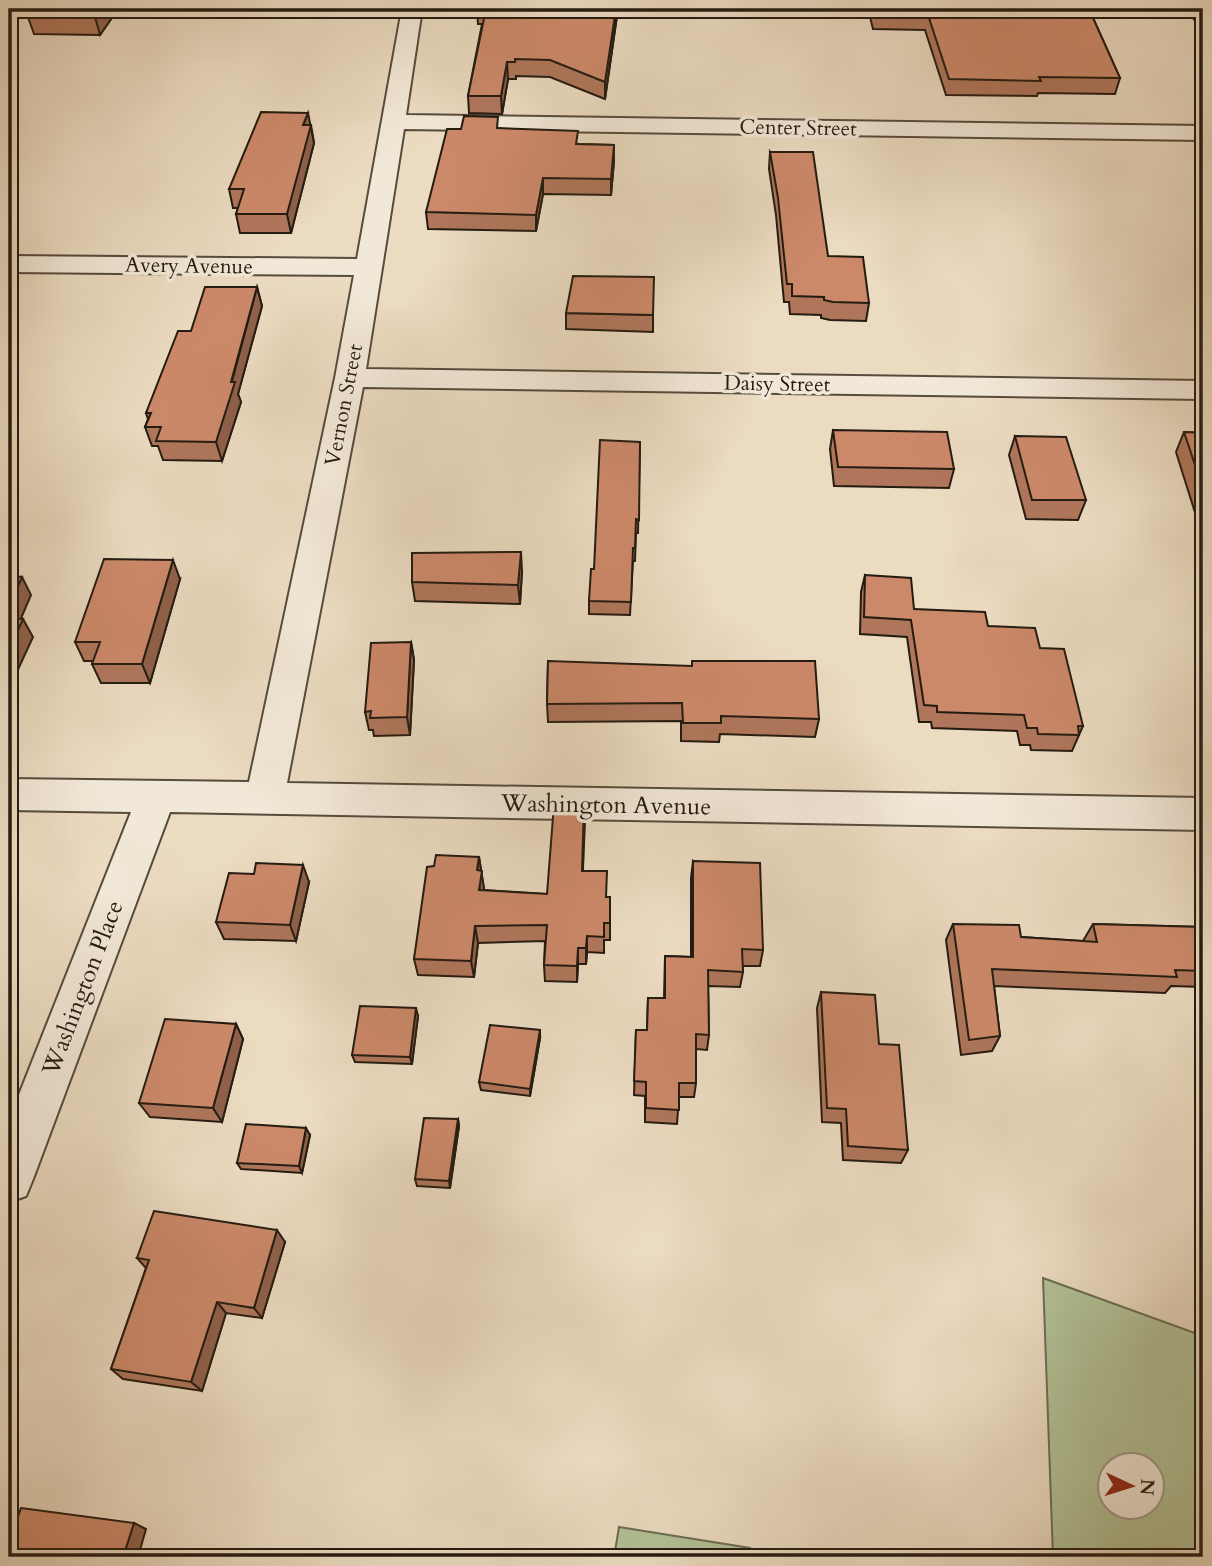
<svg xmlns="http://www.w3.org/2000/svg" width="1212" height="1566" viewBox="0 0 1212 1566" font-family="Cardo,serif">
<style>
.green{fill:#b2c197;stroke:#6b6e54;stroke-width:2;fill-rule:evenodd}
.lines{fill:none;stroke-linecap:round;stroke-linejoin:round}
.street-casing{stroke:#564b3d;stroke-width:4}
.street{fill:#f2e8d7;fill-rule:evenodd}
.wall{fill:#af765b;stroke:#241b11;stroke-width:2}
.shaded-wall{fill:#8f604a;stroke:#241b11;stroke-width:2}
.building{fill:#cc896a;stroke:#241b11;stroke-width:2}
.labels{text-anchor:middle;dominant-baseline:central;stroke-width:7;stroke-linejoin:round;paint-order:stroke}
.far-street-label{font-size:21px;fill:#241b11;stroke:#f2e8d7}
.street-label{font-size:24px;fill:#241b11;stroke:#f2e8d7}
</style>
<rect width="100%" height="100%" fill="#ebdbc1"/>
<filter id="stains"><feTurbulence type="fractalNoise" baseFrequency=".00286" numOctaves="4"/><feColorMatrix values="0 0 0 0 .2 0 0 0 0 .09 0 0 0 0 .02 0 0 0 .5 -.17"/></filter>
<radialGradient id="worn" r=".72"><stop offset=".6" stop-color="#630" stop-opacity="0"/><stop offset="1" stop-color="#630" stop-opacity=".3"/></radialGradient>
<g class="green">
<path d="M 1043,1278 L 1203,1336 L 1203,1557 L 1053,1557 ZM 1110,1464 L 1152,1464 L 1152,1506 L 1110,1506 Z"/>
<polygon points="619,1527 750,1548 754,1557 614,1557"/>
</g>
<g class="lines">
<defs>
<polygon id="street" points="402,9 422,9 406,115 1203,126 1203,140 404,129 366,369 1203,381 1203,399 363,387 287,783 1203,798 1203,830 170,812 33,1179 26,1196 9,1202 9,1120 131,812 9,810 9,779 249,782 335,378 354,275 9,272 9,256 357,259"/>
</defs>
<use href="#street" class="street-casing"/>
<use href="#street" class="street"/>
</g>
<g class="wall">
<polygon points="34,9 118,9 100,35 34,34 28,17"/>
<polygon points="477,9 618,9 605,99 550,77 516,76 516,79 508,79 502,114 469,113 468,96 482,24 478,24"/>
<polygon points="868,9 1089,9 1120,78 1115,94 1038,93 1037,96 946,95 925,30 873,29"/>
<polygon points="1188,9 1203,9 1203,35"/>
<polygon points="310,125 311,125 314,143 291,233 240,233 236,214 238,208 233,208 229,189"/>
<polygon points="499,128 579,144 614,145 614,161 611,195 543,194 536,231 428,229 426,212"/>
<polygon points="770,152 828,256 869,303 866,321 830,320 821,318 821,315 790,314 789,302 784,302 776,215 769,169"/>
<polygon points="257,287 262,306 238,394 241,402 222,461 163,460 158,446 152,446 145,427 148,419 146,413 191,331"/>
<polygon points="566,313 653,315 653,332 566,329"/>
<polygon points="833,430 954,469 949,488 834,486 830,449"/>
<polygon points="1184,432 1203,433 1203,522 1198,522 1176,452"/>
<polygon points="1015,436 1086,500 1078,520 1026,519 1009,455"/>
<polygon points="640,442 638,533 636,533 635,561 633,561 630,615 589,614 589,601 594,569"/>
<polygon points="522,571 520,604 415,601 412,582"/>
<polygon points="865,575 914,609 988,626 1040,648 1083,726 1072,751 1031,750 1030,745 1020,745 1017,731 932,728 931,722 919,722 907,637 860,634 861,592"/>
<polygon points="180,579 150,683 101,683 92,664 93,661 84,661 75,642"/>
<polygon points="411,642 414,660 410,735 374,736 373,730 369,730 365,712"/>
<polygon points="548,661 819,719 815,737 720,734 719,742 681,741 681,721 548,722 547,704"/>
<polygon points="584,804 583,871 606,897 610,897 610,940 604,940 604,953 587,952 586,964 578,964 577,982 545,981 544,965 545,941 478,943 474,977 418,975 414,959 434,866 479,857 484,890 547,894"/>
<polygon points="693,861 763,950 760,966 743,966 743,972 740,987 708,986 709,1035 707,1050 696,1049 696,1083 694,1097 679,1097 677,1124 645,1122 645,1096 634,1095 636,1030 647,1030 648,998 664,998 665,956 691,957 691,878"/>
<polygon points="309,882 296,941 224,939 216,922"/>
<polygon points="953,924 1021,937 1083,941 1093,924 1203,927 1203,987 1171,986 1165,993 994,986 1000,1036 992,1051 961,1055 946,940"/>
<polygon points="821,992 879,1044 908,1150 901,1163 843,1160 841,1123 822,1122 817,1008"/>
<polygon points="418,1016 412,1064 355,1062 352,1055"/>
<polygon points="236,1024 243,1039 222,1122 150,1117 139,1103"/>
<polygon points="540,1038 530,1096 481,1090 479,1082"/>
<polygon points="458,1119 459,1126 450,1188 417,1186 415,1179"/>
<polygon points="310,1135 302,1173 241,1169 237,1163"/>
<polygon points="285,1242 262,1318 226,1313 202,1391 123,1379 111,1369 146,1268 137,1258"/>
</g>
<g class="shaded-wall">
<polygon points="101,9 118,9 100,35 95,17"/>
<polygon points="616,9 618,9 605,99 605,82"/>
<polygon points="507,62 508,79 502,114 501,96"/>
<polygon points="308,113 314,143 291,233 287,214 303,125"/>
<polygon points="614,145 614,161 611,195 611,179"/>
<polygon points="543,178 543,194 536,231 536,215"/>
<polygon points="257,287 262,306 238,394 241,402 222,461 216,442"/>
<polygon points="521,552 522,571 520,604 518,585"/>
<polygon points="173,560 180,579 150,683 142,664"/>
<polygon points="22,577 31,595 13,637 9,629 9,606"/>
<polygon points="23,619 33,637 9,689 9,649"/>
<polygon points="411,642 414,660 410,735 407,717"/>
<polygon points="584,804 585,822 582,888 582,871"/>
<polygon points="479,857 484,888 482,906 477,870"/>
<polygon points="303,865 309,882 296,941 290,925"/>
<polygon points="475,926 478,943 474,977 471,961"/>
<polygon points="587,936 587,952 586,964 586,948"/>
<polygon points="578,948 578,964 577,982 577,966"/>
<polygon points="416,1008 418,1016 412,1064 410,1057"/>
<polygon points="236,1024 243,1039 222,1122 213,1108"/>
<polygon points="540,1030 540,1038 530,1096 530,1089"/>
<polygon points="458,1119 459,1126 450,1188 449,1181"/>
<polygon points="306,1128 310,1135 302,1173 299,1166"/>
<polygon points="277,1230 285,1242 262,1318 254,1308"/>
<polygon points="217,1302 226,1313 202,1391 191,1382"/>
<polygon points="134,1523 146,1529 138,1557 123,1557"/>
</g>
<g class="building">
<polygon points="34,9 101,9 95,17 28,17"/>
<polygon points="486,9 616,9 605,82 550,60 515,59 515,62 507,62 501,96 468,96"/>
<polygon points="874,9 1089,9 1120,78 1039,77 1041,81 949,79 928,15 876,14"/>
<polygon points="261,112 308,113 303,125 311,125 287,214 236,214 244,189 229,189"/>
<polygon points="464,116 498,117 497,128 578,131 576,144 614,145 611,179 543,178 536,215 426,212 447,129 461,129"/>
<polygon points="770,152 813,152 828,256 863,257 869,303 833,302 824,300 824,297 792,296 792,284 787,284 778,198"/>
<polygon points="573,276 654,277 653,315 566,313"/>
<polygon points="205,287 257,287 231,382 235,382 216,442 156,441 161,427 145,427 151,413 146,413 178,331 191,331"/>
<polygon points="833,430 947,432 954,469 838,467"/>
<polygon points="1184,432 1203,433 1203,489"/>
<polygon points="1015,436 1066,437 1086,500 1032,500"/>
<polygon points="600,440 640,442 639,520 636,519 635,548 633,548 631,602 589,601 591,569 594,569"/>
<polygon points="521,552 518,585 412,582 412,553"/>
<polygon points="104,559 173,560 142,664 92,664 100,642 75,642"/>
<polygon points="865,575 911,578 914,609 985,612 988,626 1035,628 1040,648 1064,649 1083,726 1078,726 1079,735 1038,734 1037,728 1027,728 1024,715 937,712 937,706 924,705 911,620 864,617"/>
<polygon points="9,576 22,577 9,606"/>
<polygon points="9,619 23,619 9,649"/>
<polygon points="411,642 407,717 370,718 371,711 365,712 371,643"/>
<polygon points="548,661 692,666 692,661 815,661 819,719 721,716 721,723 683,723 682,703 547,704"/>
<polygon points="554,804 584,804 582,871 607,871 606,897 610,897 610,923 604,923 604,937 587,936 586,948 578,948 577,966 544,965 547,925 475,926 471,961 414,959 427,867 434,866 436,855 479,857 477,870 482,871 479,890 547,894"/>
<polygon points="693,861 760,863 763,950 742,949 743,972 708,970 709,1035 696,1034 696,1083 679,1083 679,1110 646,1108 646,1082 634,1081 636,1030 647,1030 648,998 665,998 665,956 693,957"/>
<polygon points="256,863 303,865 290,925 216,922 229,873 254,874"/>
<polygon points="953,924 1019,925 1021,937 1097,942 1093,924 1203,927 1203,971 1175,970 1177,977 992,969 1000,1036 969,1040"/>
<polygon points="821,992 875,995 879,1044 899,1045 908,1150 848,1146 846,1109 827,1108"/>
<polygon points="360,1006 416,1008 410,1057 352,1055"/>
<polygon points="165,1019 236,1024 213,1108 139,1103"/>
<polygon points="490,1025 540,1030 530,1089 479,1082"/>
<polygon points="424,1118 458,1119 449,1181 415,1179"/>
<polygon points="246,1124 306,1128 299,1166 237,1163"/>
<polygon points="154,1211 277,1230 254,1308 217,1302 191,1382 111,1369 149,1260 137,1258"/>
<polygon points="21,1508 134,1523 123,1557 9,1557 9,1543"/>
</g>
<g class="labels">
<g class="far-street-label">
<text transform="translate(798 128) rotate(1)">Center Street</text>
<text transform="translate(189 266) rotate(1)">Avery Avenue</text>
<text transform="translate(777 384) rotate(1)">Daisy Street</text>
<text transform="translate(344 405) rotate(-79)">Vernon Street</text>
</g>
<g class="street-label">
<text transform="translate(606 805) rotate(1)">Washington Avenue</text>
<text transform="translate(83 988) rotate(-69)">Washington Place</text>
</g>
</g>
<rect width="1212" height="1566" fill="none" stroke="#ebdbc1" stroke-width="35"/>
<rect x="10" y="10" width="1191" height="1545" fill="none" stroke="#241b11" stroke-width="3.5"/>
<rect x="18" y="18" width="1177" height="1531" fill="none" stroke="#241b11" stroke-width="2"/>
<g transform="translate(1131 1486) rotate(94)"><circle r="33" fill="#f2e8d7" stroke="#a09688" stroke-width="2"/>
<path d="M0-5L12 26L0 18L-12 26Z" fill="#8f2418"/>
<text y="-10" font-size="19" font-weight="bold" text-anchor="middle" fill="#241b11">N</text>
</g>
<rect width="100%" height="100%" filter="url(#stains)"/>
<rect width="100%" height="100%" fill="url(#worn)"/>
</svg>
